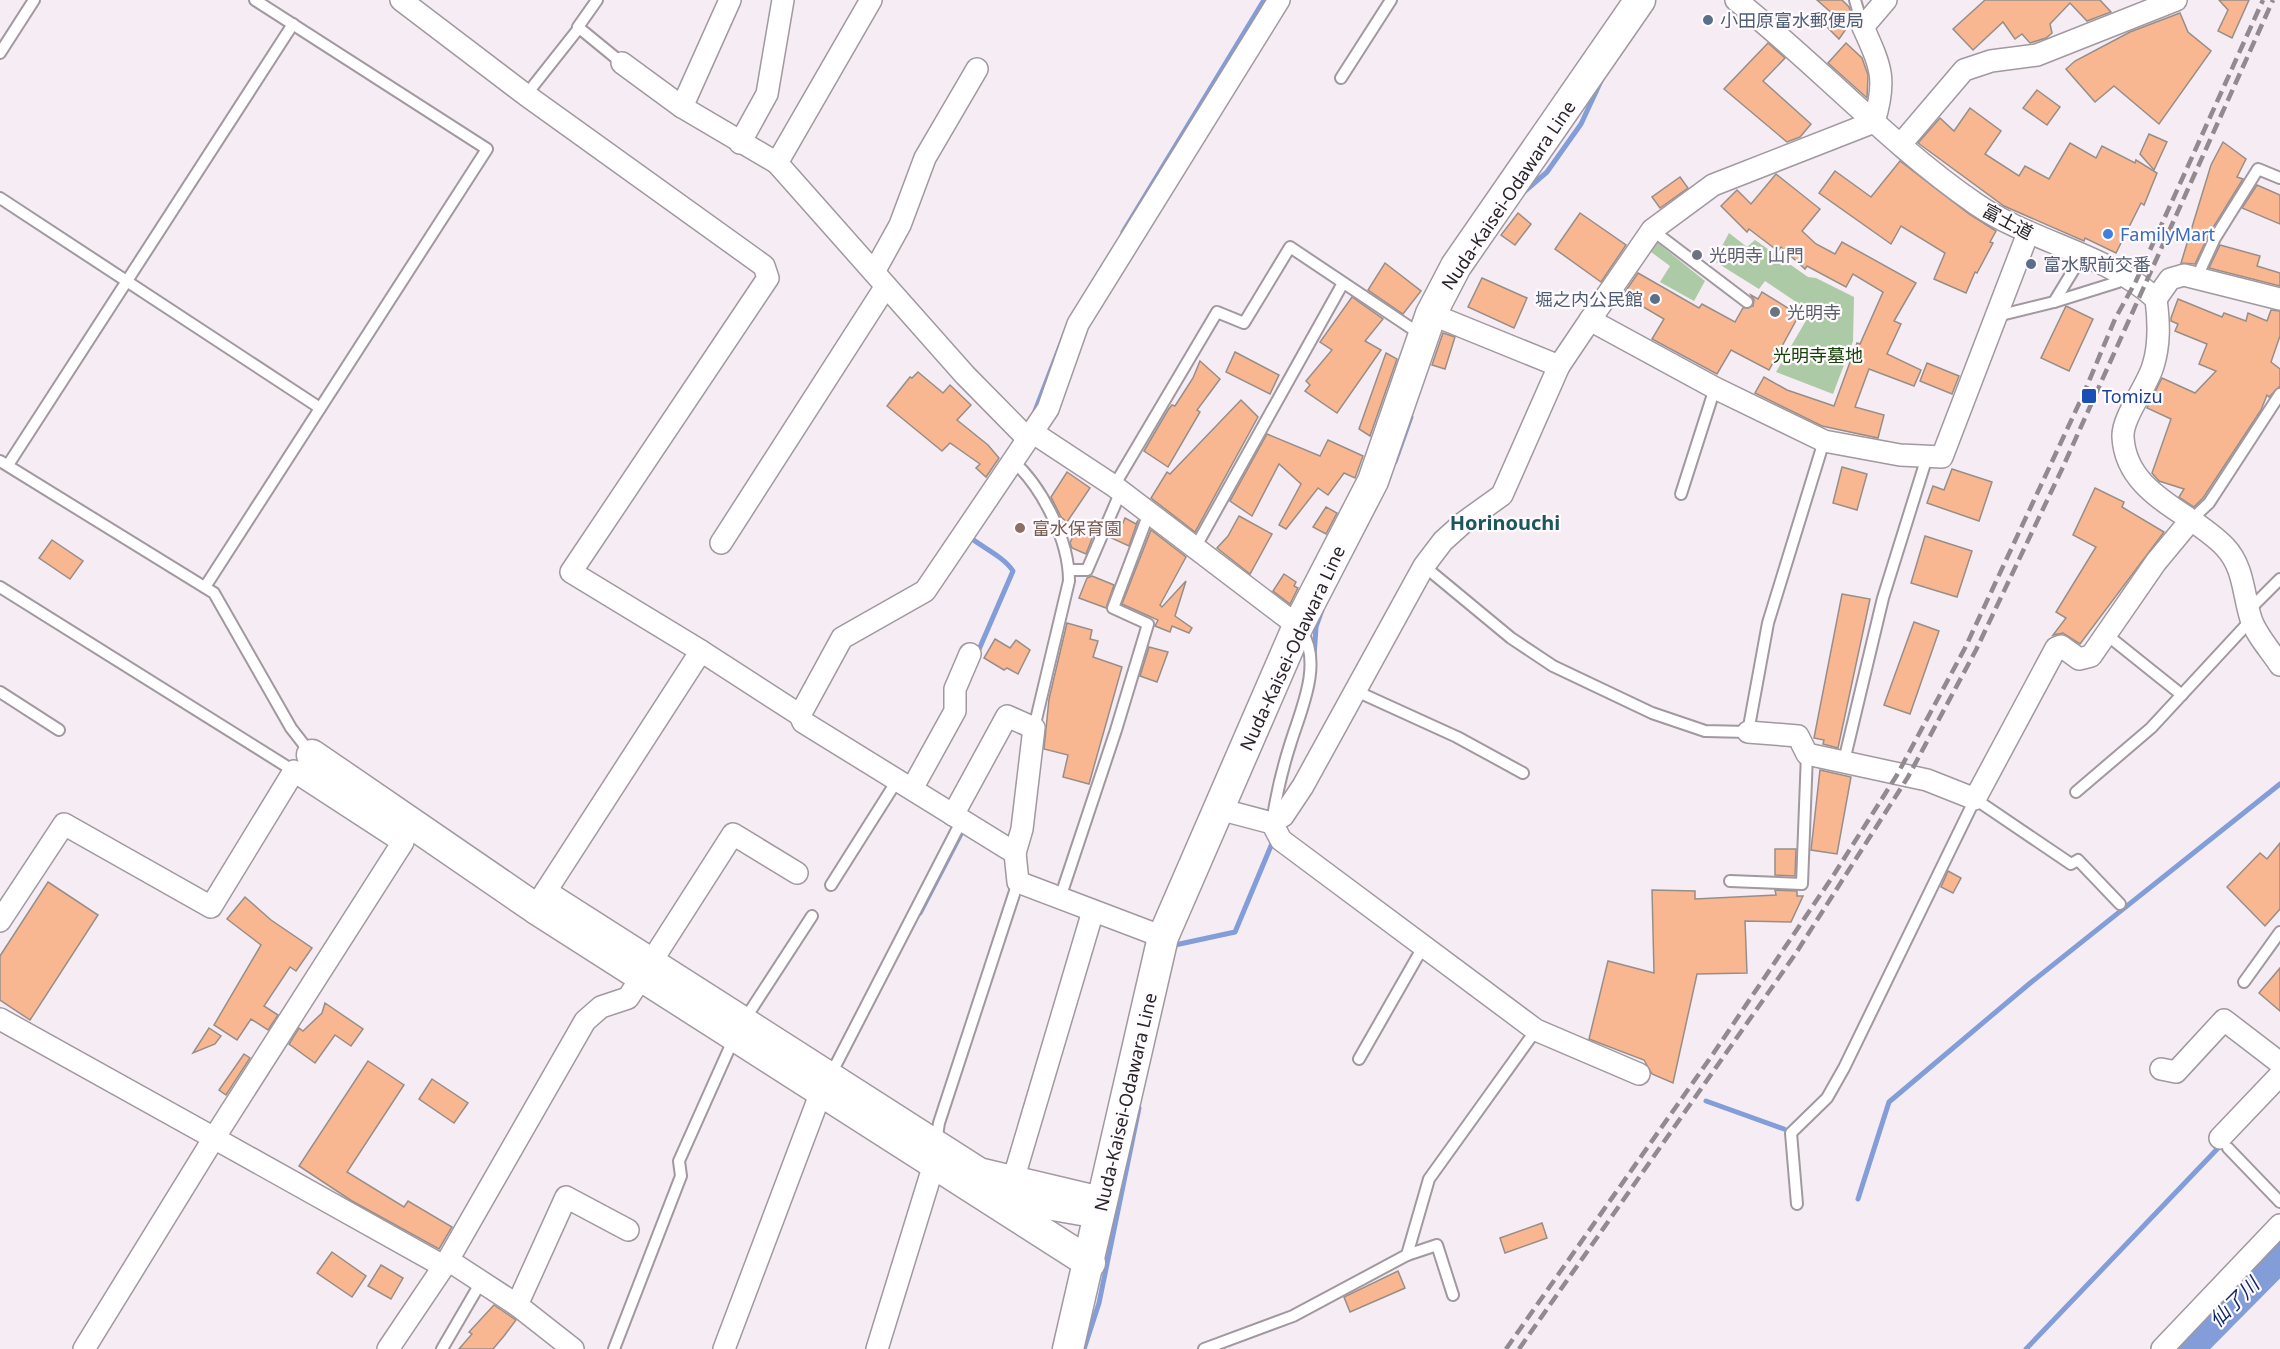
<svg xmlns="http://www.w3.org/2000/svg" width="2280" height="1349" viewBox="0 0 2280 1349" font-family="'Noto Sans','Noto Sans JP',sans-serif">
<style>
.green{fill:#accaa5}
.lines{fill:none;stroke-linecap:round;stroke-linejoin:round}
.stream{stroke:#829dd8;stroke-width:5}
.river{stroke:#829dd8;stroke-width:33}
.building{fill:#f9b791;stroke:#988e88;stroke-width:1.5}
.lane-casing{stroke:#a198a0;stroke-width:14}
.street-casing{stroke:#a198a0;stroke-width:24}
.secondary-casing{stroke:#a198a0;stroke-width:33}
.lane{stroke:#fff;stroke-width:10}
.street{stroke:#fff;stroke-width:21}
.secondary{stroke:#fff;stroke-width:30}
.rail{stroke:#918b91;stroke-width:4.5;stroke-dasharray:12 6;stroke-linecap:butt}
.service-dot{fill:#5c6f8a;stroke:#fffbff;stroke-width:2}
.shop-dot{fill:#3f7fe0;stroke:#fffbff;stroke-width:2}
.worship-dot{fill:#6b7280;stroke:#fffbff;stroke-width:2}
.transit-dot{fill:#1a4fb4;stroke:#fffbff;stroke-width:2}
.education-dot{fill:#8d6e63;stroke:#fffbff;stroke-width:2}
.labels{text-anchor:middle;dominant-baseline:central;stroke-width:4.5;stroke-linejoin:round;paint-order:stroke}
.service-label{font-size:18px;fill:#4e5e75;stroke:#fffbff;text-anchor:start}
.street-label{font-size:18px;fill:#282528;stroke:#fffbff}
.shop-label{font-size:18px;fill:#366cbe;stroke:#fffbff;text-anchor:start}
.worship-label{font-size:18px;fill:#5b616d;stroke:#fffbff;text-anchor:start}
.park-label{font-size:18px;fill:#184308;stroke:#fffbff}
.transit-label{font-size:18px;fill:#164399;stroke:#fffbff;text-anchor:start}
.education-label{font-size:18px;fill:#785e54;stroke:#fffbff;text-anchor:start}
.neighbourhood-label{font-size:20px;font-weight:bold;fill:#1c575d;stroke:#fffbff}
.water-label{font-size:20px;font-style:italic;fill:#10296d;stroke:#fffbff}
</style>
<rect width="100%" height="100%" fill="#f5ecf4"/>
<g class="green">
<polygon points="1729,233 1747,247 1755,240 1808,277 1816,278 1854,297 1853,341 1833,394 1776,372 1811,312 1765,281 1759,289 1714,261"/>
<polygon points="1654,240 1705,281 1694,301 1660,282 1670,266 1647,249"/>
</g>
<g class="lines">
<g class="stream">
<polyline points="1525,191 1547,172 1581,124 1601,81"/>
<polyline points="1123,232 1264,0"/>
<polyline points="1035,411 1067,328"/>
<polyline points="1395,462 1411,417"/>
<path d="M 968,536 C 982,547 1004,557 1013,571 L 977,654"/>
<polyline points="1314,657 1316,627 1322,610"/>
<polyline points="920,913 963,830"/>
<polyline points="1174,949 1175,945 1235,932 1273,841"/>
<polyline points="1706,1101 1784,1129"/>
<polyline points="1858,1199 1889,1102 2029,984 2280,784"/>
<polyline points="1084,1349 1099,1303 1139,1108"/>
<polyline points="2026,1349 2222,1144"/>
</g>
<polyline class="river" points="2187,1349 2280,1255"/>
</g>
<g class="building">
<polygon points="1817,0 1842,0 1849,7 1853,19 1839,39 1826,26 1835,16"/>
<polygon points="1985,0 2100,0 2111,12 2087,21 2070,3 2050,24 2052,33 2046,38 2030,43 2022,34 2015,39 2003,22 1973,50 1953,29"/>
<polygon points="2219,0 2249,0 2232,38 2218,31 2228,10"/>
<polygon points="2180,13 2188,32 2211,51 2159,124 2114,86 2095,102 2066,69 2075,61 2130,32"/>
<polygon points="1768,43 1785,58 1763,81 1811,124 1800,137 1787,142 1724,89"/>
<polygon points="1846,43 1862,58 1868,75 1867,98 1828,63"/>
<polygon points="2037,90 2060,107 2047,125 2023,108"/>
<polygon points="1970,108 2001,131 1985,154 2019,176 2025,166 2049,179 2070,143 2096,158 2102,146 2135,163 2136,160 2157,173 2144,205 2141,203 2116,253 2085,238 2084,241 2004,206 1918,143 1940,118 1954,131"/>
<polygon points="2149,134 2167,142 2154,170 2140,154"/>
<polygon points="2223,142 2246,159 2237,177 2243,179 2209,234 2195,264 2181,263 2211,165"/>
<polygon points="1900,161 1969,214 1996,231 1990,242 1993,243 1977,273 1975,272 1966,293 1934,279 1945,253 1901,226 1891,244 1819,193 1835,171 1871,197"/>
<polygon points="1776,174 1820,209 1802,231 1816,244 1835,254 1842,242 1916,283 1894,321 1901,324 1887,354 1921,370 1914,386 1869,369 1855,407 1884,415 1878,438 1822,426 1755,393 1764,377 1787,390 1834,406 1857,343 1860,344 1883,292 1853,274 1846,287 1807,266 1805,269 1781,247 1778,251 1749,229 1747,232 1721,206 1737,190 1751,204"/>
<polygon points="1680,177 1688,188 1660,208 1652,197"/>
<polygon points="2257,185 2280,195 2280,224 2242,208"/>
<polygon points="1518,213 1531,224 1515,245 1501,235"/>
<polygon points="1580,213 1626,245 1601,282 1555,249"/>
<polygon points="2220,245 2260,256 2257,266 2280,273 2280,286 2209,268"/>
<polygon points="1385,263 1421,291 1403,314 1368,290"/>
<polygon points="1638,273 1699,308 1702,304 1735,322 1743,308 1753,306 1754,300 1751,295 1758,299 1762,292 1799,315 1769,370 1731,350 1717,374 1652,339 1664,319 1623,295"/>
<polygon points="1482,278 1527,298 1514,328 1468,307"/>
<polygon points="1352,297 1383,319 1365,341 1381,350 1337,413 1305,391 1310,385 1306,381 1332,350 1320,342"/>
<polygon points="2178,299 2222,317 2224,313 2246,321 2248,313 2267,321 2271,310 2280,311 2280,336 2271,362 2280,369 2280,386 2269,397 2267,395 2261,410 2203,498 2194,507 2179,497 2184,489 2159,481 2152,473 2171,419 2147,408 2162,378 2195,393 2216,371 2199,364 2207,344 2175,331 2178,324 2171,321 2171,318"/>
<polygon points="2066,306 2093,319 2069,371 2041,358"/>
<polygon points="1443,333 1455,337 1445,369 1432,365"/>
<polygon points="1235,352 1279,375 1270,394 1226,372"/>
<polygon points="1386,353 1397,359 1370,436 1359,429"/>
<polygon points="1200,361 1220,379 1197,410 1200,412 1168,467 1144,451 1168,410 1172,405 1175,406 1193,378"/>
<polygon points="1927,363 1959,376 1952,394 1920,381"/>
<polygon points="918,372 943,393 950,385 971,405 957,420 988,445 999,458 986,477 976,468 980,464 950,443 942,451 887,406 910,377 912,378"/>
<polygon points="1241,400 1258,417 1195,532 1151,498 1167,472 1170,474"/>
<polygon points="1267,434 1320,456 1328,440 1363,456 1355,478 1344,473 1328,495 1318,488 1286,529 1279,525 1301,484 1279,464 1252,516 1230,501"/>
<polygon points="1842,467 1867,474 1857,510 1833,503"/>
<polygon points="1952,469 1992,482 1979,521 1927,503 1933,486 1944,490"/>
<polygon points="1067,472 1090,488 1067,522 1061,517 1051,497"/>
<polygon points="2095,488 2124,502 2122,507 2164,532 2080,644 2063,633 2053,635 2066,618 2056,612 2096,547 2073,535"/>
<polygon points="1326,507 1337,513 1326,534 1313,527"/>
<polygon points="1239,516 1272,534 1250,574 1217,548 1228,536"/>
<polygon points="1125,518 1136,524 1138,520 1129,546 1109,537 1117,520 1123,523"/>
<polygon points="1076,529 1093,536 1086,554 1072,548 1070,543"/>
<polygon points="1151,530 1186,557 1160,605 1162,607 1186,581 1175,616 1192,628 1189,633 1172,626 1170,632 1155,626 1158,620 1122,604"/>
<polygon points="1925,536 1972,551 1957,597 1911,583"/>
<polygon points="52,540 83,561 70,579 39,558"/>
<polygon points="1284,574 1296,582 1294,586 1298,588 1290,604 1273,591"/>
<polygon points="1092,576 1114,585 1106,608 1079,598 1087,578"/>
<polygon points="1842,594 1870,599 1838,748 1823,744 1824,740 1814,738"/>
<polygon points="1914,622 1939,631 1910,714 1884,705"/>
<polygon points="1067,623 1092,630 1090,639 1098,641 1093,657 1122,667 1089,784 1063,777 1068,755 1044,749 1049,699"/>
<polygon points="995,639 1010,648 1016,640 1030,650 1018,674 1007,668 1004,670 984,658"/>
<polygon points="1149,647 1168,652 1157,682 1140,676"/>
<polygon points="1820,770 1851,777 1837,854 1811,850"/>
<polygon points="2280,843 2280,909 2265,926 2227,887 2260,853 2267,859"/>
<polygon points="1775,849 1796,849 1795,876 1775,875"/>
<polygon points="1948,871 1961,878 1953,893 1941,887"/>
<polygon points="48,882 98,915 30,1020 0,1000 0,956"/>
<polygon points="1652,890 1695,891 1695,899 1776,895 1775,890 1797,891 1797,896 1803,896 1791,922 1745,921 1747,973 1697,974 1673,1083 1652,1074 1644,1060 1589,1039 1608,961 1654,973"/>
<polygon points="245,897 271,920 312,948 296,971 290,967 264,1006 278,1015 268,1030 251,1019 237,1040 214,1025 261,945 227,919"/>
<polygon points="2280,968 2280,1011 2259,993"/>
<polygon points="325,1003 363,1029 351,1046 335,1035 315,1063 289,1044 299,1028 303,1031 322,1013"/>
<polygon points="209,1028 221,1036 215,1044 193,1053"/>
<polygon points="244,1054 250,1058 226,1095 219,1090"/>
<polygon points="368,1061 404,1085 347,1172 404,1207 408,1201 452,1227 439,1249 352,1201 299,1166"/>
<polygon points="432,1079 468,1103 454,1123 419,1099"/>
<polygon points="1542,1223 1547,1238 1505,1253 1500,1238"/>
<polygon points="332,1252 366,1276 352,1297 317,1273"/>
<polygon points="381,1265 403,1278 391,1299 368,1286"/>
<polygon points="1398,1271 1405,1288 1350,1312 1344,1297"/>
<polygon points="494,1305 516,1320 504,1336 493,1349 459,1349 472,1334 469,1332"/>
</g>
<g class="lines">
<defs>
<g id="lane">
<polyline points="597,0 578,27 622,63"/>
<polyline points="1855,0 1863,27"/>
<polyline points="0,53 34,0"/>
<polyline points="1341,78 1391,0"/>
<polyline points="526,95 579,28"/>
<polyline points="0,198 320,408"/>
<polyline points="1652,230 1747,302"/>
<polyline points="2197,277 2215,238 2258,169 2280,178"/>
<polyline points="2054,302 2082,256"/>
<polyline points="1997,316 2054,302 2118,282 2122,274"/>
<polyline points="0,461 214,593 291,728 312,755"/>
<path d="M 1013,461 C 1043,488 1069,541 1069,581 L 1034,728"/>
<polyline points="8,465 293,24"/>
<polyline points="1114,486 1217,312 1244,323 1290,247 1420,334"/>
<polyline points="1681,494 1715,388"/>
<polyline points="2190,521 2209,503 2280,394"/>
<polyline points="1195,548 1343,283"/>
<polyline points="1424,566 1511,638 1553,666 1652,713 1705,731 1748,732 1768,623 1824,441"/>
<polyline points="1069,570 1087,570 1121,491"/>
<polyline points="0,587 294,771"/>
<polyline points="205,587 487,149 255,0"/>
<polyline points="2249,610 2280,579"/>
<polyline points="2107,635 2182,695"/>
<polyline points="1356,691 1457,737 1523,773"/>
<polyline points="0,692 59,730"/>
<polyline points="1844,761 1883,598 1927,457"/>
<polyline points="2076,792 2151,728 2251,620"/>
<path d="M 1272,823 C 1276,796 1282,770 1290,745 C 1300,712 1323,664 1302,632"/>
<polyline points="1730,881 1802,884 1807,754"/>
<polyline points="831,885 898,779"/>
<polyline points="1060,898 1116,730 1148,624 1113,608 1149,513"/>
<polyline points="2244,982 2280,932"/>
<polyline points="745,1019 812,916"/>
<polyline points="1359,1059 1423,947"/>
<polyline points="830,1076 962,820"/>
<polyline points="936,1142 939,1123 1018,882"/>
<polyline points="2228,1148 2280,1202"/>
<polyline points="1797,1204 1791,1133 1827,1098 1844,1068 1975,799 2071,864 2078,860 2120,904"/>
<polyline points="1407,1255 1429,1179 1536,1030"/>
<polyline points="442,1349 481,1282"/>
<polyline points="614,1349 681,1176 679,1161 734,1038"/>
<polyline points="1204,1349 1293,1316 1407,1255 1437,1245 1453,1295"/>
</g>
<g id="street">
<polyline points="401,0 526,95 764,266 768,278 571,572 701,651"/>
<polyline points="871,0 777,163 965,375 1028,439"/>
<path d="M 1736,0 C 1818,65 1889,144 1976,204 C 2031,242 2108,254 2156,299 C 2159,322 2160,344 2153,366 C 2147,387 2122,417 2123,437 C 2126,495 2191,511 2225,547 C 2244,567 2243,594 2251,619 C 2256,635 2271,651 2280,665"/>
<polyline points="622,63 682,107 777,163"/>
<polyline points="682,107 730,0"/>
<polyline points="740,143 767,94 783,0"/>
<polyline points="1901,144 1964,70 1991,61 2037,55 2176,0"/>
<polyline points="874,272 900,225 925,158 977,69"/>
<polyline points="2156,299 2170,279 2184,275 2280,299"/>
<polyline points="1431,314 1559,366 1590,320 1715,388 1824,441 1900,455 1942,457 2028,233"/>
<path d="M 1590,320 L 1652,230 L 1713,185 L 1874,122 C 1887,79 1881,67 1863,27 L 1886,0"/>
<polyline points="1032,432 1114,486 1298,626"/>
<polyline points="721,543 886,286"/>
<polyline points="800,715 842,638 925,591 1013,461 1048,409 1078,324 1279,0"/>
<polyline points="1748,732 1798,736 1807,754 1927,780 1975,799 2056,648 2061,646 2079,659 2091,656 2156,562 2190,521"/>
<polyline points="913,787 955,711 955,689 970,654"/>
<polyline points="1219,809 1272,823 1281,840 1536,1030 1639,1074"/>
<polyline points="953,815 1007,716 1034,728 1022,829 1015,853"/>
<polyline points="1272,823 1283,816 1303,786 1424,566 1443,541 1463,523 1502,495 1559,366"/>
<polyline points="546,891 981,1169 1103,1198"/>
<polyline points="535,908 701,651 800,715 803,722 1015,853 1018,882 1163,937"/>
<polyline points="0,921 64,824 211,907 294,771 403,842 214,1138 443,1266"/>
<polyline points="0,1019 214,1138 84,1349"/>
<polyline points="2161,1069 2176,1072 2224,1020 2280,1063"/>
<polyline points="2220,1138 2280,1075"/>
<polyline points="1014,1177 1093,911"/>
<polyline points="448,1260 517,1305 573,1349"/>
<polyline points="517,1305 566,1197 628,1230"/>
<polyline points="388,1349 448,1260 585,1021 601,1007 628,998 733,834 797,873"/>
<polyline points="724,1349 821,1092"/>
<polyline points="877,1349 934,1164"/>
<polyline points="2162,1349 2280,1225"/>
</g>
<g id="secondary">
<polyline points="312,755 535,908 1090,1263"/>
<polyline points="990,1194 1099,1213"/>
<polyline points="1068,1349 1163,937 1298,626 1373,481 1431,314 1456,266 1640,0"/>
</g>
</defs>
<use href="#lane" class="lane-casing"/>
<use href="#street" class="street-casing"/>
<use href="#secondary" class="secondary-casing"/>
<use href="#lane" class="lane"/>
<use href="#street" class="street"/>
<use href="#secondary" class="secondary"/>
<g class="rail">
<polyline points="1506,1349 1713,1054 1833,876 1897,775 1965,648 2084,393 2115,319 2136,281 2263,0"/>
<polyline points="1519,1349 1796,953 1908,777 1976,650 2062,469 2273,0"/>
</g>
</g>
<g class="service-dot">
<circle cx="1708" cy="20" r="6"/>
<circle cx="2031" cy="264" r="6"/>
<circle cx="1655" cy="299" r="6"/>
</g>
<circle class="shop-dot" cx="2108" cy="234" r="6"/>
<g class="worship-dot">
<circle cx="1697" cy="255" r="6"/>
<circle cx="1775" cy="312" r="6"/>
</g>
<rect class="transit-dot" x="2081" y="388" width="16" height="16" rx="3"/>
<circle class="education-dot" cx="1020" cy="528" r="6"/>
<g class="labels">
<g class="service-label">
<text x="1720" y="20">小田原富水郵便局</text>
<text x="2043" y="264">富水駅前交番</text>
<text x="1643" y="299" text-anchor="end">堀之内公民館</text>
</g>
<g class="street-label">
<text transform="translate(1508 195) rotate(-56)">Nuda-Kaisei-Odawara Line</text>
<text transform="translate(2008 221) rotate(28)">富士道</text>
<text transform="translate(1292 648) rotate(-65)">Nuda-Kaisei-Odawara Line</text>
<text transform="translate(1125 1102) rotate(-77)">Nuda-Kaisei-Odawara Line</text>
</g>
<g class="shop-label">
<text x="2120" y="234">FamilyMart</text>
</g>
<g class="worship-label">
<text x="1709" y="255">光明寺 山門</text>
<text x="1787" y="312">光明寺</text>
</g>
<g class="park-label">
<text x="1818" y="355">光明寺墓地</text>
</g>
<g class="transit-label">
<text x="2102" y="396">Tomizu</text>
</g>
<g class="education-label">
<text x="1032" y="528">富水保育園</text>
</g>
<g class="neighbourhood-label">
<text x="1505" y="522">Horinouchi</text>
</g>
<g class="water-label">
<text transform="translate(2234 1302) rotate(-45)">仙了川</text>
</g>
</g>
</svg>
